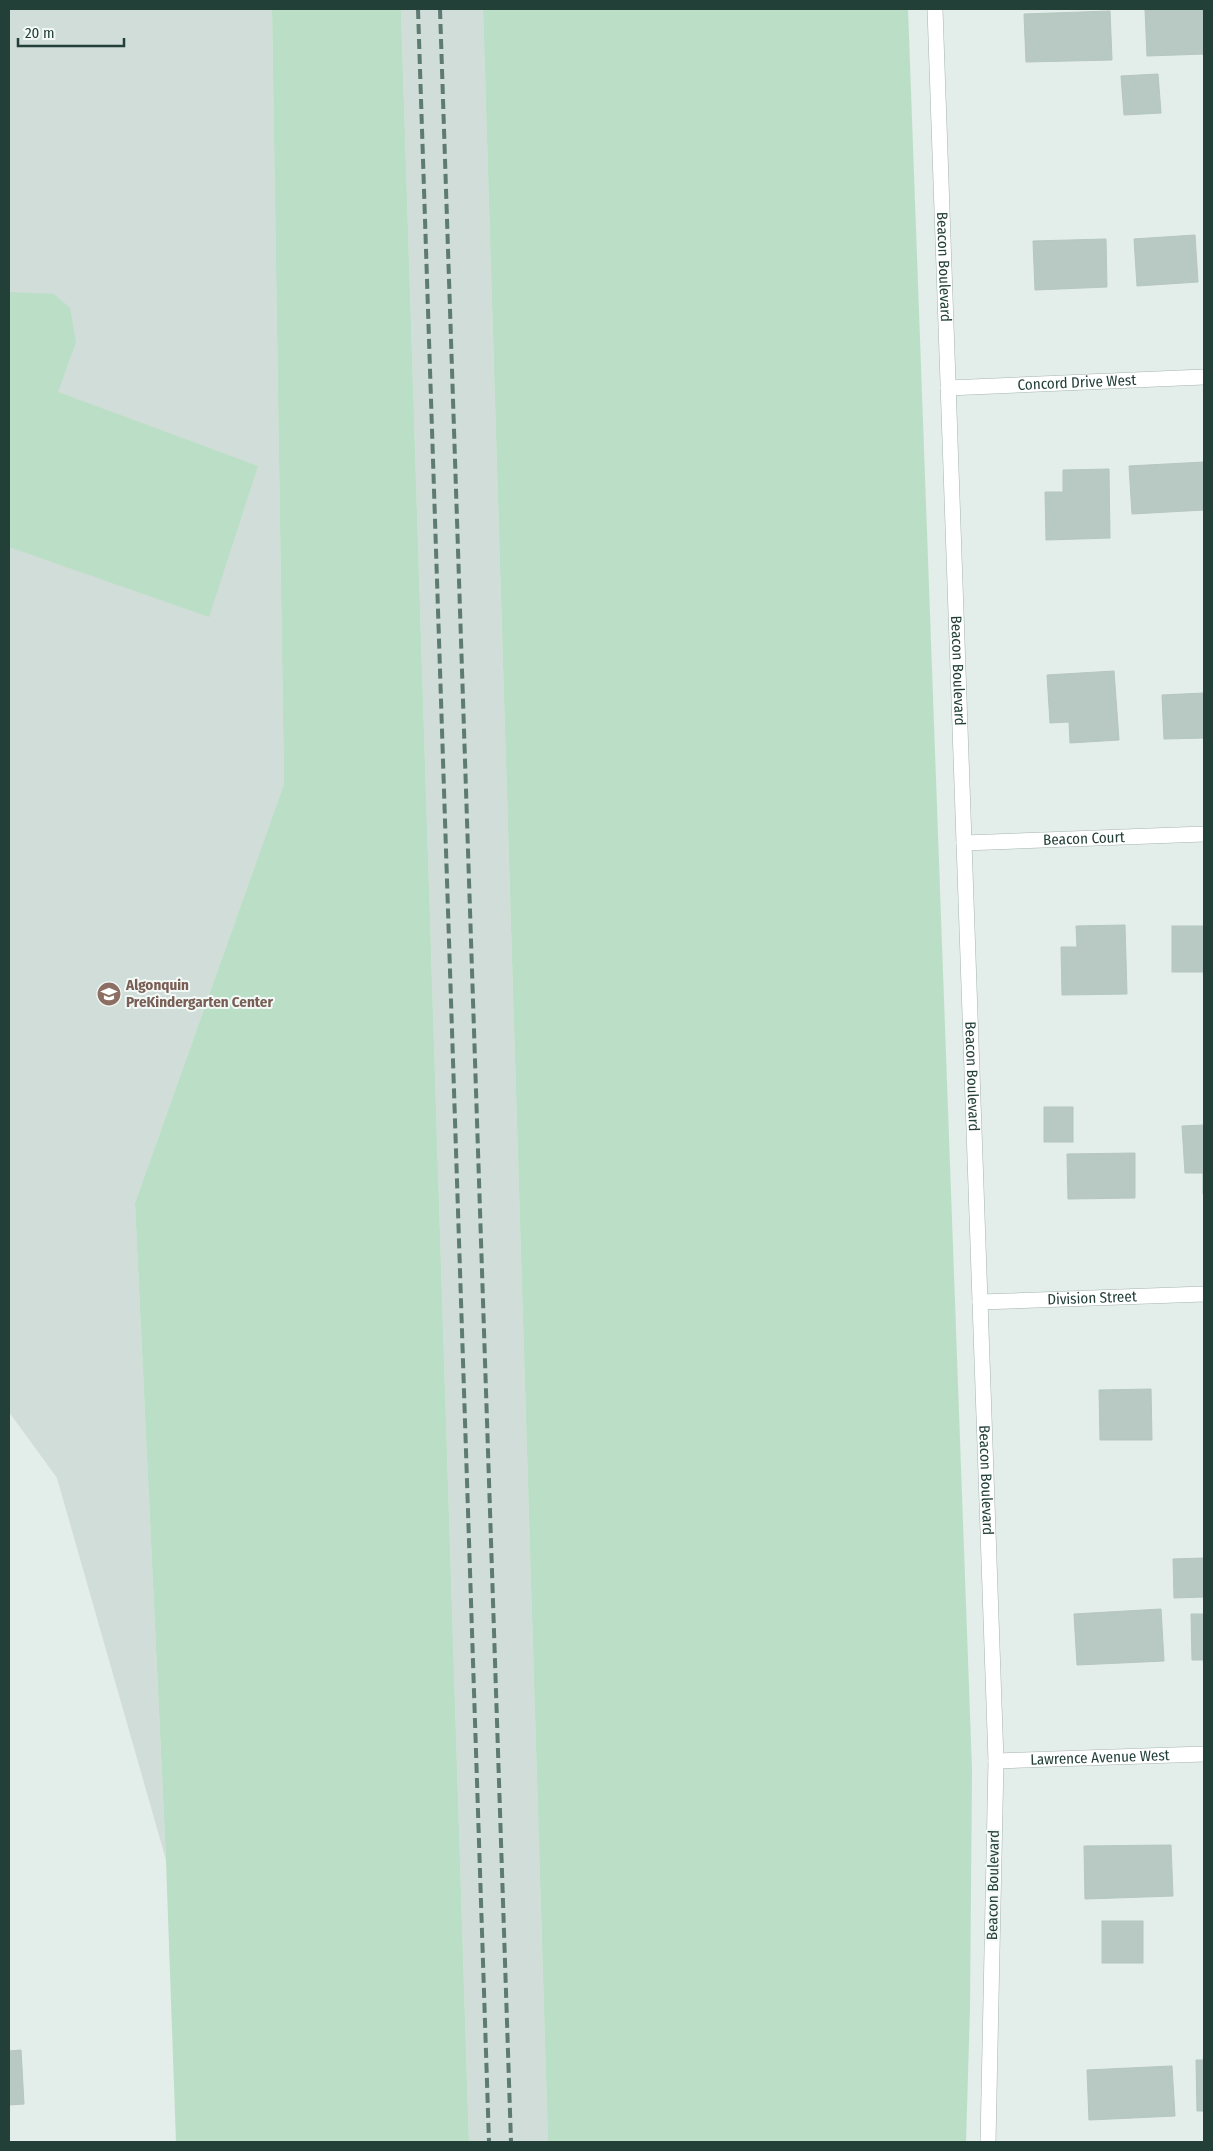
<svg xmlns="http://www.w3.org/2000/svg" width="1213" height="2151" viewBox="0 0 1213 2151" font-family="'Fira Sans Condensed',sans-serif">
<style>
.built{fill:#d1ddd8}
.green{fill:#bbdec6}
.building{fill:#b8c8c2;stroke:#b5c7c0}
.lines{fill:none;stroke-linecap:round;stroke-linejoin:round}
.minor-casing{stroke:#a5b5b0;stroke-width:16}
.minor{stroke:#fff;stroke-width:15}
.rail{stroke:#5d7a73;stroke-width:4;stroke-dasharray:10 5;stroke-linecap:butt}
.labels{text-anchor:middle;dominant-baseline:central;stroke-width:4;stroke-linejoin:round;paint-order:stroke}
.street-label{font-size:15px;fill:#223f38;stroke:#f3f9f7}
.education-label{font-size:15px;font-weight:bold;fill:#785e54;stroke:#f3f9f7;text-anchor:start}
</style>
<rect width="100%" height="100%" fill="#e3ede9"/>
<g class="built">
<polygon points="9,9 272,9 284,784 135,1203 166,1860 57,1478 9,1412"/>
<polygon points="401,9 483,9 548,2142 469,2142"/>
</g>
<g class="green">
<polygon points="272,9 401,9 469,2142 176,2142 166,1860 135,1203 284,784"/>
<polygon points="483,9 908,9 972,1770 970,2007 966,2142 548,2142"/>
<polygon points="9,292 54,294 70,308 76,342 58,392 258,466 209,617 9,547"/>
</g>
<g class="building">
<polygon points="1145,9 1203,9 1204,54 1147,56"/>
<polygon points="1110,11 1112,60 1026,62 1024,14"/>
<polygon points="1158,74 1161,113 1124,115 1121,76"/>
<polygon points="1195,235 1198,282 1137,286 1134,239"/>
<polygon points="1106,239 1107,287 1035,290 1033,241"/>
<polygon points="1204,462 1204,510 1132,514 1129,466"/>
<polygon points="1109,469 1110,538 1046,540 1045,492 1063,492 1063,470"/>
<polygon points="1114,671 1119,740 1070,743 1069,722 1050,723 1047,675"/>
<polygon points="1204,693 1204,738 1164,739 1162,695"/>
<polygon points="1125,925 1127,994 1062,995 1061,947 1077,947 1076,926"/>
<rect x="1172" y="926" width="32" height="46"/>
<rect x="1044" y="1107" width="29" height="35"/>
<polygon points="1204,1125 1204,1194 1203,1194 1203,1173 1185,1173 1182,1126"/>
<polygon points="1135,1153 1135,1198 1068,1199 1067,1154"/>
<polygon points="1151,1389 1152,1440 1100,1440 1099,1390"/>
<polygon points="1204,1558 1204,1597 1174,1598 1173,1559"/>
<polygon points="1161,1609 1164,1661 1077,1665 1074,1614"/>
<polygon points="1191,1614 1204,1614 1204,1660 1192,1660"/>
<polygon points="1171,1845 1173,1896 1085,1899 1084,1846"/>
<rect x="1102" y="1921" width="41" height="42"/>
<polygon points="21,2050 24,2104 9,2105 9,2051"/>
<polygon points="1196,2060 1204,2060 1204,2111 1197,2111"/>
<polygon points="1172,2066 1175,2116 1089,2120 1087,2070"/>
</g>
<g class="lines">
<defs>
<g id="minor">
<path id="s1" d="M 935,9 L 996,1761 L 988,2142"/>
<path id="s2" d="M 948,388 L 1204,377"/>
<path id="s3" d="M 964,843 L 1204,834"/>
<path id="s4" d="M 980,1302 L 1204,1294"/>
<path id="s5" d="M 996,1761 L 1204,1754"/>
</g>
</defs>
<use href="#minor" class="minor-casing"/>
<use href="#minor" class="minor"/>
<g class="rail">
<polyline points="418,9 489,2142"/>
<polyline points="440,9 511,2142"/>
</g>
</g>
<defs>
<symbol id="school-disc" viewBox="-11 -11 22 22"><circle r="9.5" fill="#8d6e63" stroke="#f3f9f7"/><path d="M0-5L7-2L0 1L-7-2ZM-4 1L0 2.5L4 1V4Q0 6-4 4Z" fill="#fff"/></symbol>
</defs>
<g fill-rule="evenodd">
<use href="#school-disc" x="95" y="980" width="28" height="28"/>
</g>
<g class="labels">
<g class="street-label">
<text stroke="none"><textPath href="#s1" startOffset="258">Beacon Boulevard</textPath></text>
<text stroke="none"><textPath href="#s2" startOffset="129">Concord Drive West</textPath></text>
<text stroke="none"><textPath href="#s1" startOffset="662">Beacon Boulevard</textPath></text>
<text stroke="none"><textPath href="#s3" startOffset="120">Beacon Court</textPath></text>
<text stroke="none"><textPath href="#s1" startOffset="1068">Beacon Boulevard</textPath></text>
<text stroke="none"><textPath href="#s4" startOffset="112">Division Street</textPath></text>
<text stroke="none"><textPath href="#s1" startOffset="1472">Beacon Boulevard</textPath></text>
<text stroke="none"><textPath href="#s5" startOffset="104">Lawrence Avenue West</textPath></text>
<text transform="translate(993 1885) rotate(-89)">Beacon Boulevard</text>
</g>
<g class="education-label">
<text x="126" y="985">Algonquin<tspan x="126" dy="17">PreKindergarten Center</tspan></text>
</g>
</g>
<rect width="1213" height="2151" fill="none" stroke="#223f38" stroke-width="20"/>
<path d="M18 38v8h106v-8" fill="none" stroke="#223f38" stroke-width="2.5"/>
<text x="25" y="38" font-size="15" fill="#223f38" stroke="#f3f9f7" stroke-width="4" paint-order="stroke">20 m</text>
</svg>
